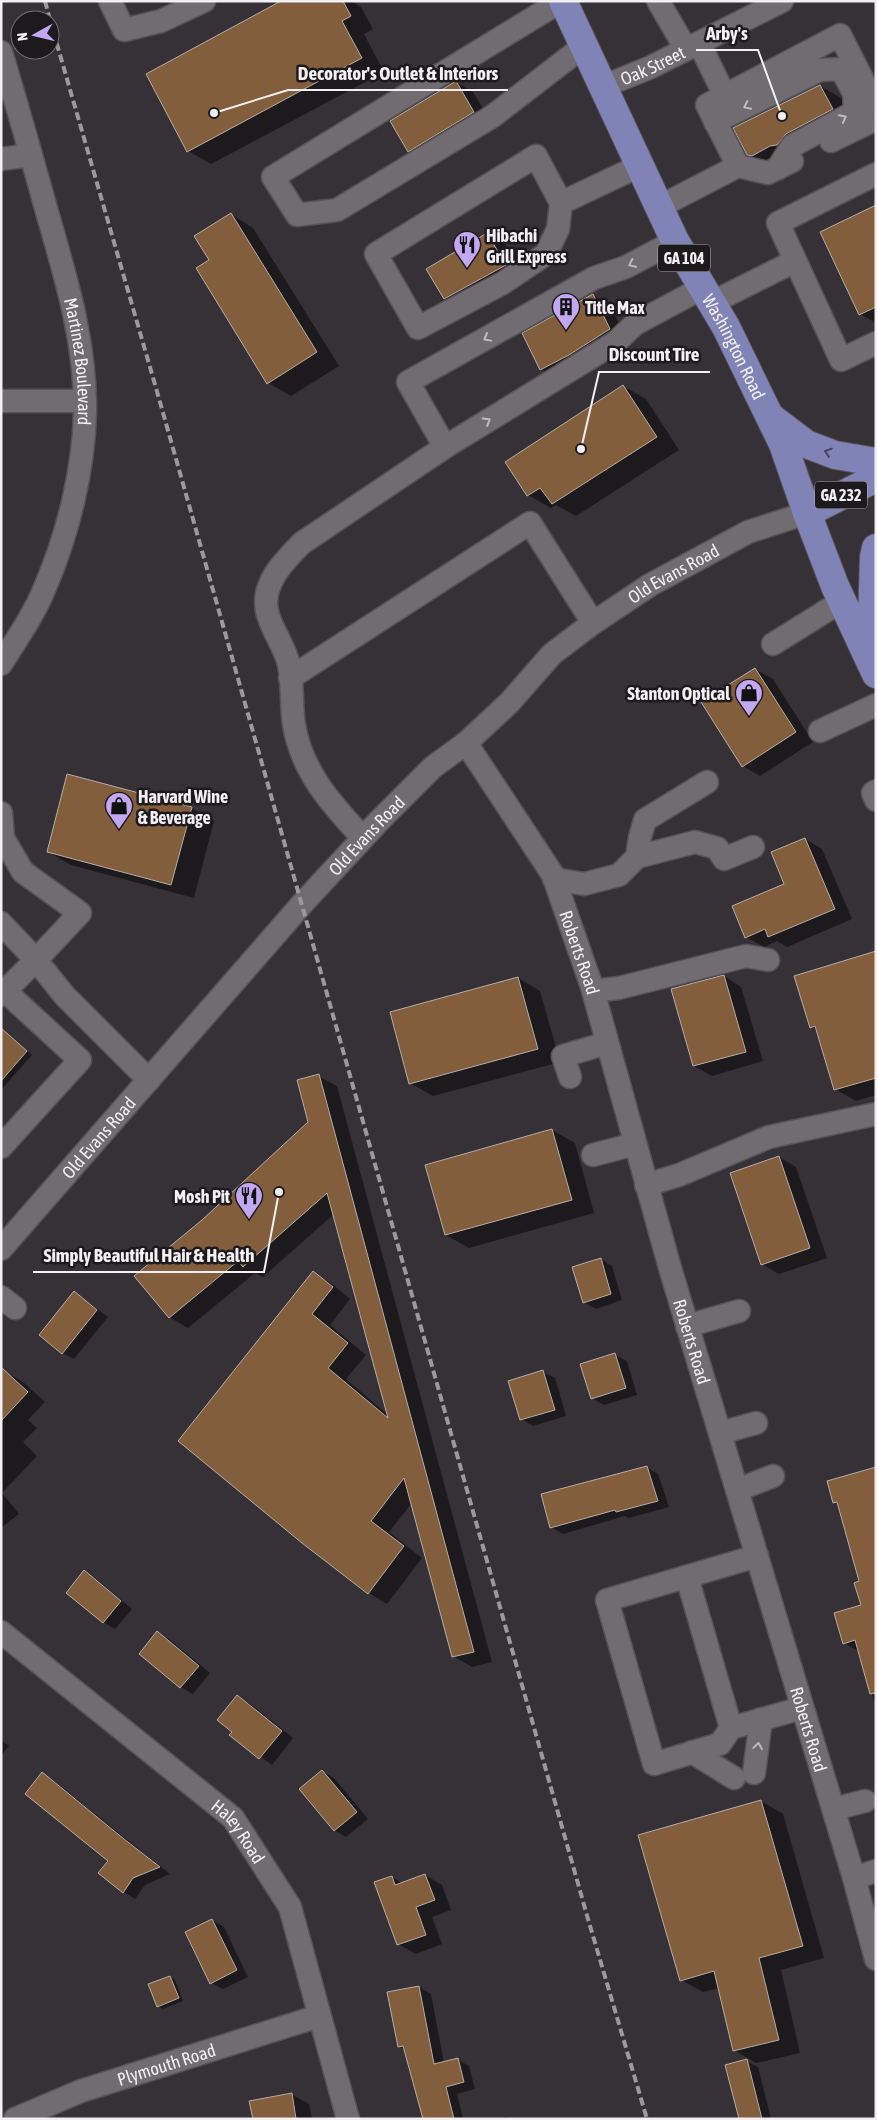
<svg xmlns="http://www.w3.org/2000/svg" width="877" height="2120" viewBox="0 0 877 2120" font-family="'Asap Condensed',sans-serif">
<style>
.shadow{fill:#0007}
.building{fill:#835e3d;stroke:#b5ada6}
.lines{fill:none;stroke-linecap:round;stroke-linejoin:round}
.minor-casing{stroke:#555155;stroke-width:25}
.major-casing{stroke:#555155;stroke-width:30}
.minor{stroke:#716b72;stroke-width:22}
.major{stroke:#8083b6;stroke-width:28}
.rail{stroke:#9d989d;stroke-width:4;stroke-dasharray:8 4;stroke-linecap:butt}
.oneway{stroke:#bfbabf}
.oneway2{stroke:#44445a}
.labels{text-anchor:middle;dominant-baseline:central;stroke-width:5;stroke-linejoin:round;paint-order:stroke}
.shield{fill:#1c1a1c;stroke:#b2afb2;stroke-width:1}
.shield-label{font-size:16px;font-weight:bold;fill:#f3eff3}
.street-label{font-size:18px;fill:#f3eff3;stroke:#1c1a1c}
.poi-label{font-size:18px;font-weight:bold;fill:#f3eff3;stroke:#1c1a1c;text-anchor:start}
.leader{fill:none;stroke:#f3eff3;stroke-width:2}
.callout-dot{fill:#f3eff3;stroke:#1c1a1c;stroke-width:2}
.callout-label{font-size:19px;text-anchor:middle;font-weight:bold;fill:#f3eff3;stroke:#1c1a1c;stroke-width:5;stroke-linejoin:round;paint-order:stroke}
</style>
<rect width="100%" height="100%" fill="#363136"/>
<g class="shadow">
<polygon points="283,1 351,1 361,7 373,29 364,34 384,72 211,164 188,151"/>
<polygon points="456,82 473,92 491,122 426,161 409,151"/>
<polygon points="820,86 843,99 855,122 809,147 800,158 771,167 748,154"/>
<polygon points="876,206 876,323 860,314"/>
<polygon points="231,214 253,228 339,366 291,396 268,383 210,260"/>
<polygon points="487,234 505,244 523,275 462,309 445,298"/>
<polygon points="593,295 610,305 627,340 558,379 541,369"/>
<polygon points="623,386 646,399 679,450 576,516 556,505 551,508 528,495"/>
<polygon points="755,669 773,679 813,742 760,776 743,766"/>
<polygon points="191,808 214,821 194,898 71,865 48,852"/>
<polygon points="805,839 822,849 852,919 787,947 777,941 764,947 746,937 786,885"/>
<polygon points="876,953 876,1095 856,1101 835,1089 818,1031 811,1027"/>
<polygon points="724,976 741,987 763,1061 712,1076 694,1066 673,990"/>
<polygon points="518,978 540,991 560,1062 433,1096 410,1083"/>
<polygon points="1,1028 32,1055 1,1090"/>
<polygon points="318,1076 337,1086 492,1662 472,1667 453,1656 412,1503 389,1532 422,1558 387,1604 369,1593 302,1542 313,1273 332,1284 350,1299 330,1325 366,1355 346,1379 388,1415 334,1214 263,1277 255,1273 188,1328 169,1317 203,1221 309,1122"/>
<polygon points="552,1130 575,1143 594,1213 469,1248 446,1235"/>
<polygon points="779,1157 796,1167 827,1258 779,1274 762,1264"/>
<polygon points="601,1259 612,1266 622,1300 596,1309 584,1302"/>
<polygon points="74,1292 108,1317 74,1359 62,1353"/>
<polygon points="615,1355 627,1361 637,1395 604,1405 592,1398"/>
<polygon points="6,1372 23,1382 45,1402 28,1420 37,1428 23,1442 37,1456 2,1493 19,1514 1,1528 1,1377"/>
<polygon points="543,1372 555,1378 566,1416 533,1426 521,1419"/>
<polygon points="646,1467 658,1474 669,1507 629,1518 625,1516 563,1534 551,1527"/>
<polygon points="876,1468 876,1708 860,1652 844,1643 862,1605 861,1582 839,1505 834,1502"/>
<polygon points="84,1572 96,1579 132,1609 115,1629 103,1622"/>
<polygon points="158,1632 169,1639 210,1673 193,1694 181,1687 140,1653"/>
<polygon points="238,1697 249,1703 293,1738 272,1765 231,1735 234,1732"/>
<polygon points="1,1740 9,1746 1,1756"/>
<polygon points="322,1771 334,1778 368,1819 346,1837 334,1830"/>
<polygon points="43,1774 54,1781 170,1874 145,1885 135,1899 124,1892 100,1873 109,1861"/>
<polygon points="761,1801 783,1814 824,1958 781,1970 800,2053 756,2063 734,2050 720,1988 703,1992 681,1980"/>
<polygon points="425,1875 442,1885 451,1910 432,1917 442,1944 416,1954 398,1944 392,1877 402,1883"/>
<polygon points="212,1920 224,1927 248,1977 223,1989 211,1983"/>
<polygon points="170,1977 175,1980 183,2001 163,2009 158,2006"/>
<polygon points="419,1987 431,1994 444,2063 457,2059 469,2066 475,2089 457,2094 463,2119 424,2119 405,2050 399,2046"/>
<polygon points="746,2061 758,2067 771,2119 741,2119"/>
<polygon points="291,2094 309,2104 312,2119 254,2119"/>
<polygon points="507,2117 511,2119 495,2119"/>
</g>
<g class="building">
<polygon points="281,1 343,1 351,16 342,21 362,58 187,152 146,74"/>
<polygon points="456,81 474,112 408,152 390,121"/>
<polygon points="820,85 833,109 786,134 777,145 770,146 752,156 747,155 733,128"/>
<polygon points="876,205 876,307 859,315 820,232"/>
<polygon points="231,213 317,352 267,384 196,268 209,260 194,236"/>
<polygon points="487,233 506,265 444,299 426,269"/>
<polygon points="593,294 610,329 569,355 540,370 522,333"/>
<polygon points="623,385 657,437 552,504 540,488 527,496 505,462"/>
<polygon points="755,668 796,732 742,767 701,702"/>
<polygon points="67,774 192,807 171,885 47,852"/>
<polygon points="805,838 835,909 768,937 765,929 745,938 732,906 784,884 771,852"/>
<polygon points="876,951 876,1078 834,1090 815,1026 810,1028 794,976"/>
<polygon points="724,975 746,1052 693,1066 671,989"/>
<polygon points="518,977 538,1049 409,1084 390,1012"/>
<polygon points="1,1028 27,1051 1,1081"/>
<polygon points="319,1074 474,1652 452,1657 404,1478 371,1521 404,1546 368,1594 302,1543 178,1441 313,1271 333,1287 312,1314 348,1343 328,1368 388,1418 327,1193 243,1267 238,1261 169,1318 134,1276 202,1220 308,1122 297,1080"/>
<polygon points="552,1129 572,1200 445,1235 425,1165"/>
<polygon points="779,1156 810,1248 761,1265 730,1173"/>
<polygon points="601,1258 611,1294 583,1303 572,1267"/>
<polygon points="74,1291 97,1310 62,1354 39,1335"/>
<polygon points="615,1353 626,1388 591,1399 580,1364"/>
<polygon points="1,1367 28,1392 1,1421"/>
<polygon points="543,1370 555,1410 520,1420 508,1381"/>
<polygon points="647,1466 658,1501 616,1512 615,1510 550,1528 541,1494"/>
<polygon points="876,1467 876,1693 870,1694 855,1640 843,1644 834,1613 861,1605 854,1583 859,1581 837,1502 833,1503 827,1481"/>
<polygon points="84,1570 121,1601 103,1623 66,1593"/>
<polygon points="157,1631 199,1666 180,1688 139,1654"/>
<polygon points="237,1695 282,1731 259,1759 229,1735 232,1732 217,1720"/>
<polygon points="322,1770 357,1812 334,1831 299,1789"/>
<polygon points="42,1772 124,1839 160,1867 133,1878 123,1893 98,1873 108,1861 25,1794"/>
<polygon points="761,1800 803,1946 759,1958 779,2040 733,2051 714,1971 680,1981 638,1835"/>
<polygon points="425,1874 435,1900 416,1907 426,1935 397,1945 374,1882 392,1876 395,1885"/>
<polygon points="212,1919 237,1970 210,1984 185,1932"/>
<polygon points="170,1976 179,1998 157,2007 148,1984"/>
<polygon points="419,1986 434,2064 458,2058 464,2082 446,2087 454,2119 423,2119 403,2046 398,2047 387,1992"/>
<polygon points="747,2059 762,2119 739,2119 725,2065"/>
<polygon points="292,2093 296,2119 253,2119 249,2101"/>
</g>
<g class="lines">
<defs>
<g id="minor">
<polyline points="110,1 124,30 161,21 204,1"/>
<polyline points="561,1 273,177 297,215 337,210 493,116 585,45"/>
<polyline points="658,1 686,49"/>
<polyline points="699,43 725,96"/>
<path id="s1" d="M 1,52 C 17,105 32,158 47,212 C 66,278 86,343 85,412 C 84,469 68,533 46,585 C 35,613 17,639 1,664"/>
<path id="s2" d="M 602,87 L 651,67 L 782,1"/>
<polyline points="715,122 820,70 841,69 854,93 855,112 792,146 778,168"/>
<polyline points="831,141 876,119"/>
<polygon points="536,156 561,203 558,229 546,254 503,283 418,328 376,254"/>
<polyline points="1,159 31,155"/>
<polyline points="738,166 707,105 840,35 876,106"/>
<polyline points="876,174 778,223 841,360 876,343"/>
<polyline points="561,203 639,166"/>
<polyline points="659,207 738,166 768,173 792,161"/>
<polyline points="711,303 795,261"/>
<polyline points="1,401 85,401"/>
<polyline points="445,447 408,382 594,278 626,267 675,241"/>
<polyline points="773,644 842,601"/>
<polyline points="290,678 530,523 593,623"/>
<polyline points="820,731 876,705"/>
<path id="s3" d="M 466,743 L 553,875 L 592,987 L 670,1268 L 854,1878 L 876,1959"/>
<polyline points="876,791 873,793 876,800"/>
<polyline points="1,813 3,838 23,872 80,913 36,960 1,923"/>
<path d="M 363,838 C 332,805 302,772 294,725 C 291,706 293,684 289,665 C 285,647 273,632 268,615 C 259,586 283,562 302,543 L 445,447 L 616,342 L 635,324 L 702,288"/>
<polyline points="637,857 640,837 645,820 707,782"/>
<polyline points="554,879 584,884 619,875 637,857 695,842 717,848 724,859 753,847"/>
<polyline points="593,991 619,988 746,956 768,960"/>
<polyline points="1,995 36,960 64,995 149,1080"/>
<polyline points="570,1077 563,1056 607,1043"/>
<polyline points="1,1147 80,1060 5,991"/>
<polyline points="593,1155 635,1144"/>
<polyline points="646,1185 679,1175 769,1137 876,1114"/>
<path id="s4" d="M 1,1249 L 302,904 L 378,822 L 433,767 L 466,743 L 509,703 L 552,654 L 593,623 L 650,585 L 748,532 L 807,513"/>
<polyline points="1,1297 15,1308"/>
<polyline points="687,1326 739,1311"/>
<polyline points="720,1433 756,1423"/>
<polyline points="737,1490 773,1476"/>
<polyline points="687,1577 731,1728 802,1708"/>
<path id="s5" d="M 1,1632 L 233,1818 L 290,1907 L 348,2119"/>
<polyline points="731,1728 720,1744 654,1764 607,1600 757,1556"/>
<polyline points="692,1752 734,1778"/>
<polyline points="754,1773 761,1719"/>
<polyline points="834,1809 865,1801"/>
<polyline points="854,1878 876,1871"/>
<path id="s6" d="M 15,2119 L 81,2091 L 319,2016"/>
</g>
<g id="major">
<path id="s7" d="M 563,1 L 675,241 L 726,327 L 783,444 L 807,513 L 835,586 L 876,674"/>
<polyline points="773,419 806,444 835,455 876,462"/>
<polyline points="807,513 876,478"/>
<polyline points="871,657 874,557 876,548"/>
</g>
</defs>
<use href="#minor" class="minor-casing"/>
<use href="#major" class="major-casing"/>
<use href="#minor" class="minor"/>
<use href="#major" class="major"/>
<g class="rail">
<polyline points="45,1 50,20"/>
<polyline points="50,20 156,388 588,1919 647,2119"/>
</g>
</g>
<defs><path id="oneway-chevron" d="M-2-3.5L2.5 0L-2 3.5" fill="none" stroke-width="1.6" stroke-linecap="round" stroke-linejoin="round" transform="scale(1.25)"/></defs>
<g class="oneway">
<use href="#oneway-chevron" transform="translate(747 106) rotate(154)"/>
<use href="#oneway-chevron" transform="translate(843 118) rotate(-28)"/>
<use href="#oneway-chevron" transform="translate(632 264) rotate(154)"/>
<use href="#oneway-chevron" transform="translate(487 338) rotate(151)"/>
<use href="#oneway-chevron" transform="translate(487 421) rotate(-32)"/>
<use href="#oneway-chevron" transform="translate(758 1746) rotate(-82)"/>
</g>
<use class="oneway2" href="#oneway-chevron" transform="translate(828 452) rotate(-161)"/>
<defs>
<symbol id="restaurant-pin" viewBox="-11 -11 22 30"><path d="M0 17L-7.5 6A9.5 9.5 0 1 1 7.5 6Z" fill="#c2a8f3" stroke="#1c1a1c"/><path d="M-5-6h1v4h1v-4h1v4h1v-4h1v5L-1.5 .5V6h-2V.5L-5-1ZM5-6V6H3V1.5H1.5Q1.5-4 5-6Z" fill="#111"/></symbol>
<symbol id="building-pin" viewBox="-11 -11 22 30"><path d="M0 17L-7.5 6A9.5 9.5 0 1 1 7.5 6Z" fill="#c2a8f3" stroke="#1c1a1c"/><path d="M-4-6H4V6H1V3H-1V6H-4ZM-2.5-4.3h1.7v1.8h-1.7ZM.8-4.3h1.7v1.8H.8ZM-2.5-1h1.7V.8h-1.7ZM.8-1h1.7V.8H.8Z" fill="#111"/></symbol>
<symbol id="shop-pin" viewBox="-11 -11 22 30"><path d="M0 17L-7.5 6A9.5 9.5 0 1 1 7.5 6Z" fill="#c2a8f3" stroke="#1c1a1c"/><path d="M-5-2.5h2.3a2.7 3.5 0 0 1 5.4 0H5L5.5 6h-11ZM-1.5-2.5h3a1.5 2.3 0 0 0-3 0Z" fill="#111"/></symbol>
</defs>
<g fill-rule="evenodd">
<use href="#restaurant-pin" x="451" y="229" width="32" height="43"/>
<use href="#building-pin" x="550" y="291" width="32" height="43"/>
<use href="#shop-pin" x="733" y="677" width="32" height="43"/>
<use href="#shop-pin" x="103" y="790" width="32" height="43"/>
<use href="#restaurant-pin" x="233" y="1180" width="32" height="43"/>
</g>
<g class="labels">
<g class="shield">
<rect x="658" y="244.5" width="52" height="27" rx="4"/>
<rect x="815" y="481.5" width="52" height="27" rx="4"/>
</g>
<g class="shield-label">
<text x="684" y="258">GA 104</text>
<text x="841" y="495">GA 232</text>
</g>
<g class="street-label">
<text stroke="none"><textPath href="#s2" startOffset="55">Oak Street</textPath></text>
<text stroke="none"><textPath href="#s7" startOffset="386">Washington Road</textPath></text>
<text stroke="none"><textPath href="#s1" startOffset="320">Martinez Boulevard</textPath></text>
<text stroke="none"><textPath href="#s4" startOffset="958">Old Evans Road</textPath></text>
<text stroke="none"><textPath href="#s4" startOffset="552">Old Evans Road</textPath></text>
<text stroke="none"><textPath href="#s3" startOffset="240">Roberts Road</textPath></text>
<text stroke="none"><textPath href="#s4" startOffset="148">Old Evans Road</textPath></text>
<text stroke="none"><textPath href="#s3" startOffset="645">Roberts Road</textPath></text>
<text stroke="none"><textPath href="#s3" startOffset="1050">Roberts Road</textPath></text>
<text stroke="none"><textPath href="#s5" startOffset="311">Haley Road</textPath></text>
<text stroke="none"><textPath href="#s6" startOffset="161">Plymouth Road</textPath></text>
</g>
<g class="poi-label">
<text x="486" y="235">Hibachi<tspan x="486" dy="21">Grill Express</tspan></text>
<text x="585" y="307">Title Max</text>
<text x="730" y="693" text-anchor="end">Stanton Optical</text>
<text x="138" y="796">Harvard Wine<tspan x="138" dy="21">&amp; Beverage</tspan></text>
<text x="230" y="1196" text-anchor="end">Mosh Pit</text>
</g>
</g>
<path class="leader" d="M782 116L758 50H696M214 113L288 90H508M581 449L599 372H710M279 1192L264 1272H33"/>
<g class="callout-dot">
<circle cx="782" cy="116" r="5"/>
<circle cx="214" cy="113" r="5"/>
<circle cx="581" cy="449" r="5"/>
<circle cx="279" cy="1192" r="5"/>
</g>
<g class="callout-label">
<text x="727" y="40">Arby's</text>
<text x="398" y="80">Decorator's Outlet &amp; Interiors</text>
<text x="654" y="361">Discount Tire</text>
<text x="149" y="1262">Simply Beautiful Hair &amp; Health</text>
</g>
<rect width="877" height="2120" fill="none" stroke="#f3eff3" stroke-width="5"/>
<g transform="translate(35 35) rotate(262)"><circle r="24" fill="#1c1a1c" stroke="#726f72"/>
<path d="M0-4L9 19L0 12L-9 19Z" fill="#c2a8f3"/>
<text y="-8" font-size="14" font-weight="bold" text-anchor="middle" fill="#f3eff3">N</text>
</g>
</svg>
